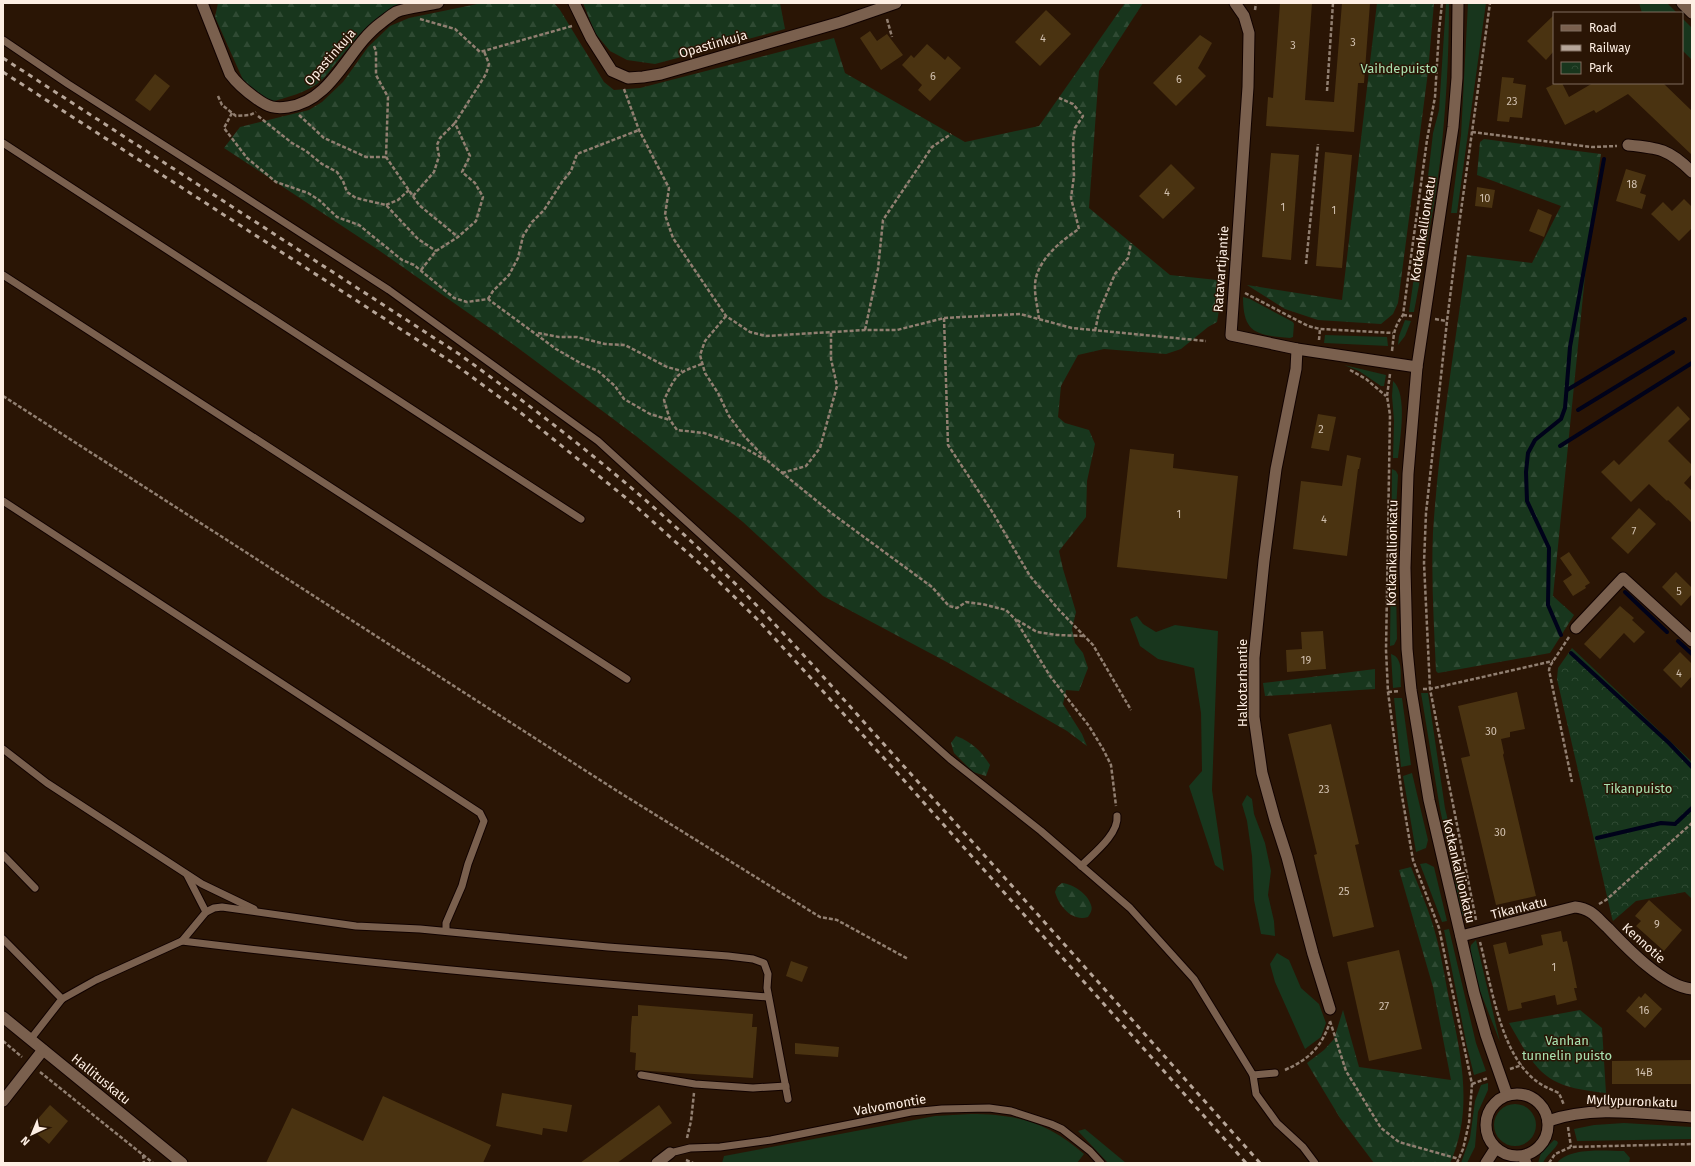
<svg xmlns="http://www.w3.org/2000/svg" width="1695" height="1166" viewBox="0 0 1695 1166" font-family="'Fira Sans',sans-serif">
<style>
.grass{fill:#18361d}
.forest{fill:url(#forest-firs)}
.park{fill:url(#park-crowns)}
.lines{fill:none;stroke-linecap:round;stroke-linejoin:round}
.stream{stroke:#00021a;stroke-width:4}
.building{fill:#4a3311}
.service-casing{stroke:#110200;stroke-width:9}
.minor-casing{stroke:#110200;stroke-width:13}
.tertiary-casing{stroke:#110200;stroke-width:13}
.path{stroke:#917f71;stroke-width:2.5;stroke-dasharray:4 2;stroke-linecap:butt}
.service{stroke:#7a604e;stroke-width:7}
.minor{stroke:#7a604e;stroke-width:11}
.tertiary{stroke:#7a604e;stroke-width:11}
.rail{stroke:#b7a699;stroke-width:3;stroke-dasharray:5 5;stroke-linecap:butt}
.labels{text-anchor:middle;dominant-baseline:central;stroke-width:3;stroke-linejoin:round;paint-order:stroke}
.number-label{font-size:11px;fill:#d1c0af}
.street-label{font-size:13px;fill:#feefe4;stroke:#2a1505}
.park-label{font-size:13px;fill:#a9e1b0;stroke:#2a1505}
</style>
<defs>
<pattern id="forest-firs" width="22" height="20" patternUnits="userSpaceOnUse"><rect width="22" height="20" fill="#18361d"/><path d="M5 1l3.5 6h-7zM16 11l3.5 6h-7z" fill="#2f4a33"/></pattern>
<pattern id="park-crowns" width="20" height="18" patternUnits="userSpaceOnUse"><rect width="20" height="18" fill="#18361d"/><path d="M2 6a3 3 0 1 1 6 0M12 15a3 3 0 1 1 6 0" fill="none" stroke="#2f4a33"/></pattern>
</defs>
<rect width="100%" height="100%" fill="#2a1505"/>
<g class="grass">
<path d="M 1446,3 L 1449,3 C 1449,56 1446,109 1440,162 C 1434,212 1423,262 1414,312 L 1409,312 L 1427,185 L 1433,133 L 1439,110 Z"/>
<polygon points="1468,3 1486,3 1457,213 1451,213 1461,135"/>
<polygon points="1639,3 1667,3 1677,13 1642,13"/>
<polygon points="1682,18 1692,28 1692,60 1682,50"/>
<path d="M 1243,297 L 1250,299 L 1293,322 L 1294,324 L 1293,337 L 1290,338 C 1257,335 1243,334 1243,297 Z"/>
<polygon points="1405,320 1411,321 1405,336 1398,345 1399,336"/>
<polygon points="1325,335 1387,337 1388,346 1324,343"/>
<polygon points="1344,365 1386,375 1384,386 1381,386 1359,371"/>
<path d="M 1393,381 C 1408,394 1400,439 1398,458 L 1393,458 L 1394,421 L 1392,396 Z"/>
<polygon points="1392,469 1396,471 1398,475 1395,530 1397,639 1394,645 1390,646"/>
<polygon points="1137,616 1143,624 1156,632 1175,625 1218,631 1212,790 1224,871 1215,865 1189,786 1202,771 1201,713 1194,668 1158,659 1140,646 1130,619"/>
<path d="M 1391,654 C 1404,658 1400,676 1401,687 L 1393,688 Z"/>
<polygon points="1421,693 1428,693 1445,808 1470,915 1462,916 1440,809"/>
<polygon points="1394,698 1402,698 1411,765 1401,767"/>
<polygon points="1412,773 1428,840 1426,848 1416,852 1403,776"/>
<polygon points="1247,795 1252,799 1254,814 1265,843 1271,871 1268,895 1274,921 1275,936 1261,934 1254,900 1252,856 1247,821 1242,804"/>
<polygon points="1426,863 1434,867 1447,921 1442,922 1420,864"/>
<polygon points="1449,929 1476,1043 1486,1071 1474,1075 1467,1047 1444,930"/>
<polygon points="1476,940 1500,1042 1480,991 1470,952 1471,945"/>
<polygon points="1277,953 1289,960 1301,988 1319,1004 1326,1023 1321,1037 1305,1049 1275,982 1270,964"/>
<polygon points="1488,1083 1488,1090 1478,1112 1475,1147 1467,1163 1461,1163 1470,1138 1475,1101 1481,1085"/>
<circle cx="1515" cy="1125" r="21"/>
<path d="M 971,1114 C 1018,1114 1049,1123 1084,1154 L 1077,1163 L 722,1163 L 724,1156 L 935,1116 Z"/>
<polygon points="1624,1123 1692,1127 1692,1139 1577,1141 1574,1129 1594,1125"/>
<polygon points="1085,1129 1126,1163 1108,1163 1078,1131"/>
<path d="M 1554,1140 L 1557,1141 L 1558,1143 C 1555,1150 1546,1155 1543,1163 L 1538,1163 L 1541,1153 Z"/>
<path d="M 1624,1151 L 1630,1158 L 1629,1163 L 1557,1163 C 1570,1147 1605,1151 1624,1151 Z"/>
</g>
<g class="forest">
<path d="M 218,3 L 408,3 C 376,11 356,39 336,63 C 331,69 327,75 322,80 C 307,93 287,97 268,103 L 244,82 L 215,17 Z"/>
<polygon points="482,3 554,3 560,10 604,82 614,90 640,88 834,38 845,73 965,142 1039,126 1125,3 1143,3 1099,71 1089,208 1170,275 1217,280 1219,310 1217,322 1208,327 1181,349 1166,354 1104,349 1078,355 1061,386 1058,417 1065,423 1089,430 1095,444 1087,481 1086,517 1059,551 1063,569 1076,612 1072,629 1075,643 1083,653 1088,668 1079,691 1066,690 1063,704 1082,734 1087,746 1067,731 958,668 823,596 743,522 636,436 514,345 377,249 224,148 240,127 309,110 322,102 343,82 368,47 390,26 409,18"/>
<polygon points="583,3 780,3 785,29 655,64 627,60 610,51 595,33"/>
<polygon points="1377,3 1434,3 1428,72 1398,303 1393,314 1381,324 1318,320 1285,309 1247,285 1342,300"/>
<path d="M 1484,139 L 1601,154 L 1588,246 L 1553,596 L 1574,615 L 1550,653 L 1438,673 L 1436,671 C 1434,625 1431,578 1433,532 C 1439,439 1455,347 1467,255 L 1532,263 L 1561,206 L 1477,175 L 1480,142 Z"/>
<polygon points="1375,669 1375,689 1265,696 1263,683"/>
<path d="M 956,736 C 972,742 981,751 990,765 L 986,776 L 973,772 L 954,753 L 951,743 Z"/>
<path d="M 1411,867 C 1418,885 1426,903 1432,922 C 1440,947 1444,973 1449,999 C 1461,1053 1474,1111 1450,1163 L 1374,1163 L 1340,1118 L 1307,1063 L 1324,1050 L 1334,1039 L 1343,1010 L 1359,1067 L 1451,1080 L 1433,987 L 1399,870 Z"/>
<path d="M 1062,883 C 1073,884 1088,894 1091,905 C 1093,910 1090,914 1088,917 C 1072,922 1059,906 1055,892 L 1057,887 Z"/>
<path d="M 1580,1010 L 1602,1028 L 1606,1093 C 1544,1087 1538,1074 1509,1023 Z"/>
</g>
<polygon class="park" points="1572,648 1692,762 1692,899 1685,892 1636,901 1613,921 1612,918 1557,679 1558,668"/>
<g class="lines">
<g class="stream">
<polyline points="1567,390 1685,319"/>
<polyline points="1578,410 1673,352"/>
<polyline points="1560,446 1692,363"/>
<polyline points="1625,592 1667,632"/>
<polyline points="1561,635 1548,605 1549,548 1527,501 1526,472 1528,453 1535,440 1561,419 1565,408 1570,347 1604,159"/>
<polyline points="1678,641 1692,654"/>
<polyline points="1571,653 1669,743 1692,767"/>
<polyline points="1597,838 1661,823 1675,824 1692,808"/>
</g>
</g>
<g class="building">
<polygon points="1280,3 1312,3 1305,100 1334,102 1342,3 1370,3 1364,83 1358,83 1354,132 1266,126 1268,97 1273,98"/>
<polygon points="1046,10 1071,34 1040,66 1015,42"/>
<polygon points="1554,15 1554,51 1546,60 1527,41"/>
<polygon points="870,31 877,41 887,34 903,55 881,70 860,38"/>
<polygon points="1200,35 1212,43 1198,68 1206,76 1176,106 1153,83"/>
<polygon points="927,44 945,60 948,56 961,68 930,101 918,90 922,85 902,65 911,55 914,58"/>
<polygon points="155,74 170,86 150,111 135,100"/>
<polygon points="1502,77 1514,78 1513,83 1526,85 1522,118 1510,117 1509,122 1497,121"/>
<polygon points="1556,83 1562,83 1569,97 1593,83 1663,83 1692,111 1692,155 1628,94 1596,113 1594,110 1565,125 1546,88"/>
<polygon points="1325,152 1352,155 1342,268 1316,266"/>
<polygon points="1271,153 1299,155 1291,260 1262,257"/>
<polygon points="1171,164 1195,188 1163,219 1139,196"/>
<polygon points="1626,169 1646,175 1640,193 1646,195 1642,209 1616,201"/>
<polygon points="1477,187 1495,190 1492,208 1475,206"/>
<polygon points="1684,199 1692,207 1692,228 1679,241 1651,214 1663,202 1672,211"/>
<polygon points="1538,209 1552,215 1544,237 1529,231"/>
<polygon points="1678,406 1690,419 1668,441 1692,465 1692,474 1684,483 1692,491 1692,523 1668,500 1667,501 1649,484 1631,502 1601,472 1614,460 1619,465"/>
<polygon points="1318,414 1336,417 1329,451 1311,448"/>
<polygon points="1130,449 1174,454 1173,468 1238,476 1227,579 1117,567"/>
<polygon points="1347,455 1361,458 1359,469 1358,469 1347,556 1293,549 1301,481 1342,486"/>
<polygon points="1639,508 1656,524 1628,554 1611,538"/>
<polygon points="1569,552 1590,583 1585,586 1586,588 1573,596 1563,581 1572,575 1560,558"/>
<polygon points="1676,572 1692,588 1692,594 1681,606 1662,587"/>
<polygon points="1620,606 1634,618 1632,620 1645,632 1634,643 1624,633 1600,659 1584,644"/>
<polygon points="1323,631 1326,669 1287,672 1286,650 1302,649 1301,632"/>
<polygon points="1680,652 1692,664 1692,676 1681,688 1663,670"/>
<polygon points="1517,692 1525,729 1510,732 1510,737 1501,739 1504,753 1503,755 1536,896 1496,905 1461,758 1470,756 1458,706"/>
<polygon points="1331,724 1359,844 1355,845 1374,927 1333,937 1314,855 1317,854 1288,734"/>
<polygon points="1649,900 1682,930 1664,951 1636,926 1641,921 1635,916"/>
<polygon points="1561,931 1563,942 1567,941 1571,958 1577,988 1574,988 1577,1000 1557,1005 1555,995 1521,1003 1522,1008 1508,1011 1493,945 1506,942 1509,954 1543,945 1541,935"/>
<polygon points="1399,950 1422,1049 1369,1061 1347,962"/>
<polygon points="791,961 808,967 802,982 786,976"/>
<polygon points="1645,993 1662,1009 1645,1028 1626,1011 1639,996 1641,998"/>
<polygon points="638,1005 753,1014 752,1027 757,1027 753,1078 635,1070 636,1053 630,1052 631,1027 632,1016 638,1016"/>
<polygon points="795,1043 839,1047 838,1057 795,1054"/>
<polygon points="1692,1060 1692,1084 1612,1084 1612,1061"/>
<polygon points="502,1093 572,1105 567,1132 543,1128 542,1135 496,1126"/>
<polygon points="383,1096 491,1145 483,1163 266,1163 292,1108 363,1141"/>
<polygon points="50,1105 68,1121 49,1144 30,1128"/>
<polygon points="659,1105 672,1123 617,1163 580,1163"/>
</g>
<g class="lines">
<defs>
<g id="service">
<polyline points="3,40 68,84 228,186 389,290 598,441 834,656 950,759 1041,831 1130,908 1194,979 1253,1075 1275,1073"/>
<polyline points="3,143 581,519"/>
<polyline points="3,275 627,679"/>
<polyline points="3,501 480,813 484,821 468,864 462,886 446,923 446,931"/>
<polyline points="3,749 47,783 202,884 254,909"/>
<polyline points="3,855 35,888"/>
<path d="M 1081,866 C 1093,854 1119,834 1117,816"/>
<polyline points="187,875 206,912"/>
<polyline points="3,939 62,999 30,1040"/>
<path d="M 182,941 C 377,965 573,982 768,997"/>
<polyline points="62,999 96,980 182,941 206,912 214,908 222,907 356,926 420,929 608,947 728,956 753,959 764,963 768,974 767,988 788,1099"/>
<polyline points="641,1075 695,1084 753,1088 786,1086"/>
<polyline points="1253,1075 1256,1094 1277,1123 1303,1147 1315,1163"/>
<polyline points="670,1153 690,1148 720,1147 771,1140 911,1112 942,1109 989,1108 1011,1111 1051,1124 1062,1129 1090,1151 1101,1163"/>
</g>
<g id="minor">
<path d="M 202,3 L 230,74 C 238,85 247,92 257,99 C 268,107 275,109 288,107 C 334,100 347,48 381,23 C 385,20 391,15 396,12 C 407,7 426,6 438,3"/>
<polyline points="574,3 591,38 612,71 628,78 643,77 661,74 841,22 896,3"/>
<polyline points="1235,3 1244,16 1249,33 1248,87 1231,335 1297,349 1417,367"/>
<path d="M 1628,145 C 1659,148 1669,149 1692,172"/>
<polyline points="1297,349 1296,369 1276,469 1264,561 1254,658 1254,717 1262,773 1275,820 1287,857 1313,954 1330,1009"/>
<polyline points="1576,628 1623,578 1692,641"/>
<path d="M 1461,936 L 1575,907 C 1592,909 1596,917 1608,928 C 1627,948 1664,987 1692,989"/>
<polyline points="3,1101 43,1050"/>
<polyline points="1523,1156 1526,1163"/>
<polyline points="657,1163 670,1153"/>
</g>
<g id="tertiary">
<polyline points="1458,3 1457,78 1453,127 1417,367 1408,474 1405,568 1407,649 1411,690 1429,800 1474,993 1486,1035 1507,1095"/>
<polyline points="1682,3 1692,13"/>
<polyline points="3,1017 182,1163"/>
<circle cx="1517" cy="1125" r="31"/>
<path d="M 1548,1121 C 1594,1105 1644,1114 1692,1117"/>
<polyline points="1486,1163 1495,1149"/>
</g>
</defs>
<use href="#service" class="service-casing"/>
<use href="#minor" class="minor-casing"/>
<use href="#tertiary" class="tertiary-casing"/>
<g class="path">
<polyline points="1255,10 1256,3"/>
<polyline points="420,19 455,29 480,52 572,26"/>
<polyline points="887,19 892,37"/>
<polyline points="374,46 376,51 376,75 388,97 386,157 419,205 458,237"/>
<polyline points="624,89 639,130 669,188 665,215 673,238 726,316 750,332 766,336 865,330 897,330 944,318 1020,314 1072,328 1206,341"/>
<polyline points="1327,91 1333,3"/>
<polyline points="218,96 222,105 236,116 250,115 256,112"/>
<polyline points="232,113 224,128 247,158 276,182 308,193 319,200 337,217 359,225 402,260 414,265 454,298 467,302 488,299 556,349 582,364 598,371 615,386 624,399 650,414 670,420"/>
<polyline points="299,115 324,138 366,157 386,157"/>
<polyline points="258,116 292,143 306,151 322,164 337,172 343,181 347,192 356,198 386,205 418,239 436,251"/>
<polyline points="1472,132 1592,147 1617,146"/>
<polyline points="413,196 434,172 439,156 437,145 440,138 455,123"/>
<polyline points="386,205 398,200 409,190"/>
<polyline points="1306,264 1318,144"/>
<polyline points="421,270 436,251 458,237 476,221 483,197 475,183 462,172 470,156 455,123 486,74 489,64 484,51"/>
<polyline points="1245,293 1308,326 1320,329 1393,333"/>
<polyline points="488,299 493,291 509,275 518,258 523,236 532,222 544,210 562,182 571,171 577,154 639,130"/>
<polyline points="1403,315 1412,316"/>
<polyline points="726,316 705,341 700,355 705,373 718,393 729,416 744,436 770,463 834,515 932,587 949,606 957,608 966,602 982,604 1006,610 1015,619 1050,676 1089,726 1103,749 1111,765 1116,806"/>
<polyline points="944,318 948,445 993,513 1030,576 1060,611 1093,645 1131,710"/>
<path d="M 1039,319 C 1038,309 1035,298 1035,288 C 1034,263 1059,242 1079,229 L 1071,198 L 1074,176 L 1073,142 L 1075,128 L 1083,116 L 1073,104 L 1059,98"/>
<polyline points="1435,319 1447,321"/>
<polyline points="865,330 878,269 883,220 932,147 951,134"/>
<polyline points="1095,331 1099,312 1115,274 1128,258 1131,243"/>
<polyline points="538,333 559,337 577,337 605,344 625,345 667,367 682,371"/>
<polyline points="1319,340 1320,329"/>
<path d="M 1392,351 C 1394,335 1393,328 1403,315 L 1427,140 L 1435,97 L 1439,31 L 1442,3"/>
<path d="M 702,364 C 676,373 676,375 664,400 L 670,420 L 677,430 L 704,433 L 739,445 L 766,460"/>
<polyline points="1350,370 1366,379 1386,396"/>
<polyline points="1390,374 1387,396 1390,415 1386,650 1388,692 1402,796 1413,860 1439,928 1472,1084 1469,1123 1463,1149 1457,1163"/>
<polyline points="3,396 614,789 820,917 837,920 908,959"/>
<polyline points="782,473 806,466 820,448 837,386 831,359 831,332"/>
<polyline points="1017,620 1037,632 1057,635 1084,636"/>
<polyline points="1569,637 1550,666 1549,670 1572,782"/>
<polyline points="1423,689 1430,689 1553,661"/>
<polyline points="1388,692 1400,691"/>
<polyline points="1599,904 1606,900 1692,823"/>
<polyline points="1476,920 1430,689 1424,563 1426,513 1447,321 1460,218 1490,3"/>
<path d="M 1480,942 C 1491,983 1500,1053 1535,1080 C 1542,1086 1550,1089 1559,1093 L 1564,1105"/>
<polyline points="1330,1021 1346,1071 1381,1128 1399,1142 1459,1159"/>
<polyline points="3,1041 22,1057"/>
<polyline points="1510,1069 1522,1065"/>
<path d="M 1285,1070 C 1309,1059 1321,1048 1330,1022"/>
<polyline points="40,1072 153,1163"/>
<polyline points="1472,1084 1488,1078"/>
<polyline points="1568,1127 1571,1147"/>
<polyline points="687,1138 691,1121 694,1093"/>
<polyline points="143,1155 144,1163"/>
<polyline points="686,1160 693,1163"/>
<polyline points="1549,1163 1555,1154 1571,1147 1692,1144"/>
</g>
<use href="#service" class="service"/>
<use href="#minor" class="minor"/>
<use href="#tertiary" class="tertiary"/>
<g class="rail">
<path d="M 3,58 L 459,354 C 549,419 636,487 716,565 C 781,627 839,695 900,762 C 1021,895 1140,1029 1260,1163"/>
<polyline points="3,72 453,363 521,413 631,502 708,571 757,619 892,767 1246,1163"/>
</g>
</g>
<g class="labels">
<g class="number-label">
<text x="1043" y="38">4</text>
<text x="1353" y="42">3</text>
<text x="1293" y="45">3</text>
<text x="933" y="76">6</text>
<text x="1179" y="79">6</text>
<text x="1512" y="101">23</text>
<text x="1632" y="184">18</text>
<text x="1167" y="192">4</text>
<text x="1485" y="198">10</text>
<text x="1283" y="207">1</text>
<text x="1334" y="210">1</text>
<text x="1321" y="429">2</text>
<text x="1179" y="514">1</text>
<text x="1324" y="519">4</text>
<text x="1634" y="531">7</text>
<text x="1679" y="591">5</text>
<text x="1306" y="660">19</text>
<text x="1679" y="673">4</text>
<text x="1491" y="731">30</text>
<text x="1324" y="789">23</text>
<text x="1500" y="832">30</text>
<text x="1344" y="891">25</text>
<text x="1657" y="924">9</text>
<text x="1554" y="967">1</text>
<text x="1384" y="1006">27</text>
<text x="1644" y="1010">16</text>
<text x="1644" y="1072">14B</text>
</g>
<g class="street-label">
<text transform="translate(713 44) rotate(-16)">Opastinkuja</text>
<text transform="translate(330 57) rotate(-49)">Opastinkuja</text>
<text transform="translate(1423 229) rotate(-81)">Kotkankallionkatu</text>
<text transform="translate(1221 269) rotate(-86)">Ratavartijantie</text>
<text transform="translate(1392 553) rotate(-89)">Kotkankallionkatu</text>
<text transform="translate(1242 683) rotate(-90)">Halkotarhantie</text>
<text transform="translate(1459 871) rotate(77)">Kotkankallionkatu</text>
<text transform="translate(1519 908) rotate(-14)">Tikankatu</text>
<text transform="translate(1644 943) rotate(42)">Kennotie</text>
<text transform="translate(101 1079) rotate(39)">Hallituskatu</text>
<text transform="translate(1632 1101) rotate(2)">Myllypuronkatu</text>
<text transform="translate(890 1105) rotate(-10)">Valvomontie</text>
</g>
<g class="park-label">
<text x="1399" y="68">Vaihdepuisto</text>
<text x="1638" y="788">Tikanpuisto</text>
<text x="1567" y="1040">Vanhan<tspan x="1567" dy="15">tunnelin puisto</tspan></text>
</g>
</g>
<rect width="1695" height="1166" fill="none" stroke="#feefe4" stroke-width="8"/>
<rect x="1553" y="12" width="130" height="72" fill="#2a1505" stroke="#7f6c5e"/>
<rect x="1561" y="25" width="20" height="6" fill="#7a604e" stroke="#7f6c5e"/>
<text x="1589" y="32" font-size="12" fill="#feefe4">Road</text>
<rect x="1561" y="45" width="20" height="6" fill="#b7a699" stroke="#7f6c5e"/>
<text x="1589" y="52" font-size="12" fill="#feefe4">Railway</text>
<rect x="1561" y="62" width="20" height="12" fill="url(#park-crowns)" stroke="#7f6c5e"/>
<text x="1589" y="72" font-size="12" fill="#feefe4">Park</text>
<g transform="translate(32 1134) rotate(224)" stroke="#2a1505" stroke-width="3" paint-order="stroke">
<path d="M0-3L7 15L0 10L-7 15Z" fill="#feefe4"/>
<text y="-6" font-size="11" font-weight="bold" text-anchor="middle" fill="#feefe4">N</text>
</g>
</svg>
